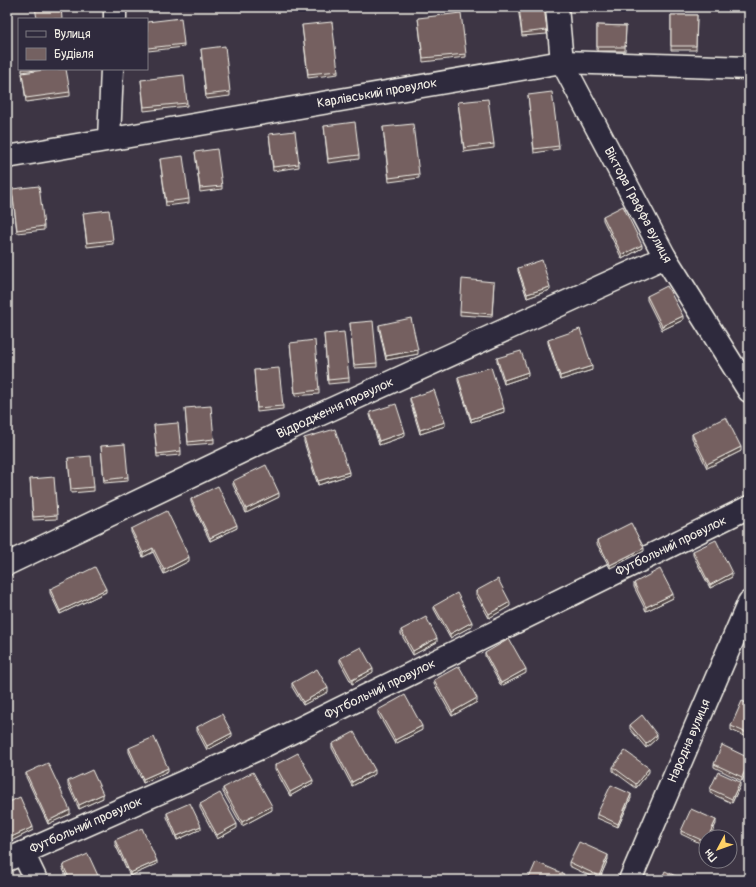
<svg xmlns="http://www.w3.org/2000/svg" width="756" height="887" viewBox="0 0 756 887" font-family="Pangolin,sans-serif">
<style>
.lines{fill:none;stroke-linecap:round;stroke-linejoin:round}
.minor-casing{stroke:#f4f1e8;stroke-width:25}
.minor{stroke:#2f2a3d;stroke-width:22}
.wall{fill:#645353;stroke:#f4f1e8}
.shaded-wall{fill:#514444;stroke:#f4f1e8}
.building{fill:#746161;stroke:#f4f1e8}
.labels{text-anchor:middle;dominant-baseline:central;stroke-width:3;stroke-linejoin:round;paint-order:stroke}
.street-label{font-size:13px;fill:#f4f1e8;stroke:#2f2a3d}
</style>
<rect width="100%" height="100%" fill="#3d3544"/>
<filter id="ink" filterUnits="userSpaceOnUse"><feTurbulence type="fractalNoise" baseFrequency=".025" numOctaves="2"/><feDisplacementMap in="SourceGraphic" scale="8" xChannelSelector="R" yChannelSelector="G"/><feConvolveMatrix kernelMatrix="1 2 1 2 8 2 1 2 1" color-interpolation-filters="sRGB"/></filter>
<g filter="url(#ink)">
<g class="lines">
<defs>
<g id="minor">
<polyline points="557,7 562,62 665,257 749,391"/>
<polyline points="115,19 115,7"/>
<polyline points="109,139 112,69"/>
<polyline points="7,157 562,62 749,68"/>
<polyline points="7,564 312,418 665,257"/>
<polyline points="23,853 36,880"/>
<polyline points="7,860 258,749 749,507"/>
<polyline points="630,880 749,602"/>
</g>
</defs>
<use href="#minor" class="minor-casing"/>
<use href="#minor" class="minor"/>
</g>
<g class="wall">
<polygon points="518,7 544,7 547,34 522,36"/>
<polygon points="671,15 697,15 696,50 671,50"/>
<polygon points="418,18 466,54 466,57 423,62"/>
<polygon points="147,22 184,44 184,47 148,51 147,43"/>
<polygon points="302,25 338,71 338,74 308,78"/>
<polygon points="597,25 626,26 625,51 597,51"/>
<polygon points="201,49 230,92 230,96 206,99"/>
<polygon points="22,69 42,69 22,72"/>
<polygon points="22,73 70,92 70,96 26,102"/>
<polygon points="141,80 187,103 187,106 144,111"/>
<polygon points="528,95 559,146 559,149 534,153"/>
<polygon points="458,102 494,144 494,148 464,152"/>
<polygon points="324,126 359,155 359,159 328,163"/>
<polygon points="383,127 419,174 419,178 389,182"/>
<polygon points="269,134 299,164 299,167 273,171"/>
<polygon points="195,152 222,186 222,189 200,192"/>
<polygon points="160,159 189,199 189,203 166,206"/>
<polygon points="12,189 44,226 44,230 17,233"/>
<polygon points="83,213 113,240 113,244 87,247"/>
<polygon points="603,216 642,248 622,259 603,220"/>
<polygon points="518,268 550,290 527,298 518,271"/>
<polygon points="494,282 492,317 460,315 460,311"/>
<polygon points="647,296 683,320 662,330 647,300"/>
<polygon points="350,323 377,363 377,367 354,368"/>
<polygon points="379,325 418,354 386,360 379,329"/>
<polygon points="324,334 349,378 349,382 328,384"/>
<polygon points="548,340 592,370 560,380 548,343"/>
<polygon points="290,343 319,390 319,394 295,396"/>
<polygon points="497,358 528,376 504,384 497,362"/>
<polygon points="254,370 283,406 283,409 257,412"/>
<polygon points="458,377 504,412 471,422 458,381"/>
<polygon points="410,398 445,426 420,434 410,401"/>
<polygon points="185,408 214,439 214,443 188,445"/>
<polygon points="370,412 405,436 379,445 370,415"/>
<polygon points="154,425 181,451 181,455 157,457"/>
<polygon points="692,434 741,451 707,468 692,438"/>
<polygon points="304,438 349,475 318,485 304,442"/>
<polygon points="101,446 128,477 128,481 104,483"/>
<polygon points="68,458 94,487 94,491 71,493"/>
<polygon points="30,479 57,515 57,519 33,520"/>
<polygon points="233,481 279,497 246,513 233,485"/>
<polygon points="191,499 237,528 210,541 191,502"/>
<polygon points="131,529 189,561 164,574 153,552 143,557 131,532"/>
<polygon points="597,540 644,551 610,568 597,544"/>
<polygon points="693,551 732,577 710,588 693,555"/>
<polygon points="634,583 673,598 646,611 634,587"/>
<polygon points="50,589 106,592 60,614 50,593"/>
<polygon points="476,591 510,606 489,618 476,595"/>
<polygon points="434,606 472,626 450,638 434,609"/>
<polygon points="401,630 437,642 413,655 401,634"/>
<polygon points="485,653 526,673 501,686 485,656"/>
<polygon points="340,658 373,672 352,684 340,662"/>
<polygon points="434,680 477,702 452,716 434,684"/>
<polygon points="292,683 328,692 303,705 292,687"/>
<polygon points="749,704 749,738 731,730 731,726"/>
<polygon points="378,710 422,730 395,744 378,714"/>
<polygon points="630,725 657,738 646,748 630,729"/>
<polygon points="197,727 232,737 207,750 197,731"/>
<polygon points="332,744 375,774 352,786 332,748"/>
<polygon points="129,748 168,771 143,783 129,752"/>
<polygon points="749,758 742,781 714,767 714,764"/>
<polygon points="275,765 313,783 290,796 275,769"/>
<polygon points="613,767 649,772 636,788 613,771"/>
<polygon points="26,773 70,814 48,824 26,777"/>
<polygon points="68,781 103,798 79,809 68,785"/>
<polygon points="740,786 732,803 710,793 710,789"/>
<polygon points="223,788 272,810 242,826 223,792"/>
<polygon points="631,798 618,827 597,818 597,814"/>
<polygon points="7,803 33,830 9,842 7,838"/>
<polygon points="200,804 237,828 217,839 200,808"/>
<polygon points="167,813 201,829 177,840 167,817"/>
<polygon points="716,824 706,837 706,846 681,834 681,831"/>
<polygon points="115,840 157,864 130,876 115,844"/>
<polygon points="608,859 599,880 569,866 569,862"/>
<polygon points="63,865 100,880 68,880 63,869"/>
</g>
<g class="shaded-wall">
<polygon points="642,245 642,248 622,259 622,255"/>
<polygon points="550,287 550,290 527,298 527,294"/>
<polygon points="683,316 683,320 662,330 662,326"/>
<polygon points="418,350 418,354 386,360 386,356"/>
<polygon points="592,366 592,370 560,380 560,376"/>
<polygon points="528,372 528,376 504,384 504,380"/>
<polygon points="504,408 504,412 471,422 471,419"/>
<polygon points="445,422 445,426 420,434 420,430"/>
<polygon points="405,432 405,436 379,445 379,441"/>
<polygon points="741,447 741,451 707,468 707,464"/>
<polygon points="349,472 349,475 318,485 318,481"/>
<polygon points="279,493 279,497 246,513 246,509"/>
<polygon points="237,525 237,528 210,541 210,538"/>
<polygon points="153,548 153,552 143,557 143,553"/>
<polygon points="644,548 644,551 610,568 610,565"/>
<polygon points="189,557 189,561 164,574 164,570"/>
<polygon points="732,573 732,577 710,588 710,585"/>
<polygon points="106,589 106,592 60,614 60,611"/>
<polygon points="673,594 673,598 646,611 646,607"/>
<polygon points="510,602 510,606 489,618 489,614"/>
<polygon points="472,622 472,626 450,638 450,634"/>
<polygon points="437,638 437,642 413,655 413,651"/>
<polygon points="373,669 373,672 352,684 352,680"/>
<polygon points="526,669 526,673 501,686 501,683"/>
<polygon points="328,688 328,692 303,705 303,702"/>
<polygon points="477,698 477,702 452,716 452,712"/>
<polygon points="422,726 422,730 395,744 395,740"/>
<polygon points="232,733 232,737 207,750 207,746"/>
<polygon points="657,735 657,738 646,748 646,744"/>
<polygon points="749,762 749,766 742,781 742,777"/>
<polygon points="168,768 168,771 143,783 143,779"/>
<polygon points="649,768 649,772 636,788 636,784"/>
<polygon points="375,770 375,774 352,786 352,782"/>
<polygon points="313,780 313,783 290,796 290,792"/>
<polygon points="740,782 740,786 732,803 732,799"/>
<polygon points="103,794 103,798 79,809 79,805"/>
<polygon points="631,794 631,798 618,827 618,824"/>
<polygon points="272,806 272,810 242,826 242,822"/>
<polygon points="70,810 70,814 48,824 48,821"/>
<polygon points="716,820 716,824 710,837 708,837"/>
<polygon points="237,824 237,828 217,839 217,835"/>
<polygon points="201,826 201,829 177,840 177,836"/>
<polygon points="33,827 33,830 9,842 9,838"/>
<polygon points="608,855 608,859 599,880 599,876"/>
<polygon points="157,861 157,864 130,876 130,873"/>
</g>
<g class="building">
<polygon points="35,7 61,7 62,19 37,19"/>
<polygon points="519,7 544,7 547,30 522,33"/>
<polygon points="461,13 466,54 423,58 418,18"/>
<polygon points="671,15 697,15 696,46 671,46"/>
<polygon points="181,18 184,44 148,48 147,39 147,22"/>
<polygon points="332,22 338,71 308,74 302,25"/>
<polygon points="597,25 626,26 625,47 597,47"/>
<polygon points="225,46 230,92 206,95 201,49"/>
<polygon points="51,69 66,69 70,92 26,98 22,73"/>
<polygon points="184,75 187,103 144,107 141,80"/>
<polygon points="552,92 559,146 534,149 528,95"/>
<polygon points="488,99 494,144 464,148 458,102"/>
<polygon points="355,122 359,155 328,159 324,126"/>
<polygon points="413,124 419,174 389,178 383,127"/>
<polygon points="295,131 299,164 273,167 269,134"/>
<polygon points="217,149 222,186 200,188 195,152"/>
<polygon points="183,156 189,199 166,202 160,159"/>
<polygon points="39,186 44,226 17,230 12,189"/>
<polygon points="623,206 642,245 622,255 603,216"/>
<polygon points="109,210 113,240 87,243 83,213"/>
<polygon points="542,260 550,287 527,294 518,268"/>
<polygon points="462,279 494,282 492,314 460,311"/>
<polygon points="667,286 683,316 662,326 647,296"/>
<polygon points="411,318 418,350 386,356 379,325"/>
<polygon points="373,321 377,363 354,365 350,323"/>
<polygon points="580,329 592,366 560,376 548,340"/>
<polygon points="344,332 349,378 328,380 324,334"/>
<polygon points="315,340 319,390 295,393 290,343"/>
<polygon points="521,351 528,372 504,380 497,358"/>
<polygon points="491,367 504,408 471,419 458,377"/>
<polygon points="279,368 283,406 257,408 254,370"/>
<polygon points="434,390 445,422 420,430 410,398"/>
<polygon points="396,404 405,432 379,441 370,412"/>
<polygon points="211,406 214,439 188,442 185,408"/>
<polygon points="726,417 741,447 707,464 692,434"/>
<polygon points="178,423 181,451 157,454 154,425"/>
<polygon points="335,429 349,472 318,481 304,438"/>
<polygon points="125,444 128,477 104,480 101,446"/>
<polygon points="91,456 94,487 71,489 68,458"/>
<polygon points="266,465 279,493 246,509 233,481"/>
<polygon points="54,477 57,515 33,517 30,479"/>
<polygon points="218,486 237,525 210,538 191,499"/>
<polygon points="167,511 189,557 164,570 153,548 143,553 131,529"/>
<polygon points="631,523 644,548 610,565 597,540"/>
<polygon points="716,540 732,573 710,585 693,551"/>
<polygon points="95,567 106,589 60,611 50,589"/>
<polygon points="660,569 673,594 646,607 634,583"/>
<polygon points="498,579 510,602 489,614 476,591"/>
<polygon points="457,593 472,622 450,634 434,606"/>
<polygon points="426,617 437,638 413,651 401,630"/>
<polygon points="509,639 526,669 501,683 485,653"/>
<polygon points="361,647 373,669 352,680 340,658"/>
<polygon points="459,666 477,698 452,712 434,680"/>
<polygon points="317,669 328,688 303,702 292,683"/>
<polygon points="405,695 422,726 395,740 378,710"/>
<polygon points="742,701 749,704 749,734 731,726"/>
<polygon points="222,714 232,733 207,746 197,727"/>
<polygon points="642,715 657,735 646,744 630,725"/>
<polygon points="354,732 375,770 352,782 332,744"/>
<polygon points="154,737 168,768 143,779 129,748"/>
<polygon points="722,745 749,758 749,762 742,777 714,764"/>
<polygon points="625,751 649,768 636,784 613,767"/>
<polygon points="298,753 313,780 290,792 275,765"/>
<polygon points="48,763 70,810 48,821 26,773"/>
<polygon points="92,770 103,794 79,805 68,781"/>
<polygon points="253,772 272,806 242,822 223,788"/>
<polygon points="718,772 740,782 732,799 710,789"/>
<polygon points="611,785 631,794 618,824 597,814"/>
<polygon points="220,793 237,824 217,835 200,804"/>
<polygon points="20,797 33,827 9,838 7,834 7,803"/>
<polygon points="190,803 201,826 177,836 167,813"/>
<polygon points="691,809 716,820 708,837 706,837 706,842 681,831"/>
<polygon points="142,828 157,861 130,873 115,840"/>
<polygon points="579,842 608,855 599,876 569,862"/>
<polygon points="88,854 100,880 70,880 63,865"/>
<polygon points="536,862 564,874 561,880 528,880"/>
<polygon points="665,871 684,880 661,880"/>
</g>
</g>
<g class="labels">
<g class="street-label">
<text transform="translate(377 93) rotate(-10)">Карлівський провулок</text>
<text transform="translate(638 205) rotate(62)">Віктора Граффа вулиця</text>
<text transform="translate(335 408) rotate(-25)">Відродження провулок</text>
<text transform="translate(671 546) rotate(-26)">Футбольний провулок</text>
<text transform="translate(380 689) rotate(-26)">Футбольний провулок</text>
<text transform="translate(689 741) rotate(-67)">Народна вулиця</text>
<text transform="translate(86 825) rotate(-24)">Футбольний провулок</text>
</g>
</g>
<rect width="756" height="887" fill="none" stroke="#2f2a3d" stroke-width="24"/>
<rect x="12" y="12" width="732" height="863" fill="none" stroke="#f4f1e8" stroke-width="1.5" filter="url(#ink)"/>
<rect x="18" y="18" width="130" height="52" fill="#2f2a3d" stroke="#7e7a81"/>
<rect x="26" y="31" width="20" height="6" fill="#2f2a3d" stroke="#7e7a81"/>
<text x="54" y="38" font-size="12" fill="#f4f1e8">Вулиця</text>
<rect x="26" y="48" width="20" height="12" fill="#746161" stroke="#7e7a81"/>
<text x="54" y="58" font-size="12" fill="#f4f1e8">Будівля</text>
<g transform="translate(718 849) rotate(229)"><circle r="19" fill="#2f2a3d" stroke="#7e7a81"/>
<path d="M0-3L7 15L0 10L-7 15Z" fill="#ffd166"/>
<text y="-6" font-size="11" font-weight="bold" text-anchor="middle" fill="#f4f1e8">Пн</text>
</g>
</svg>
